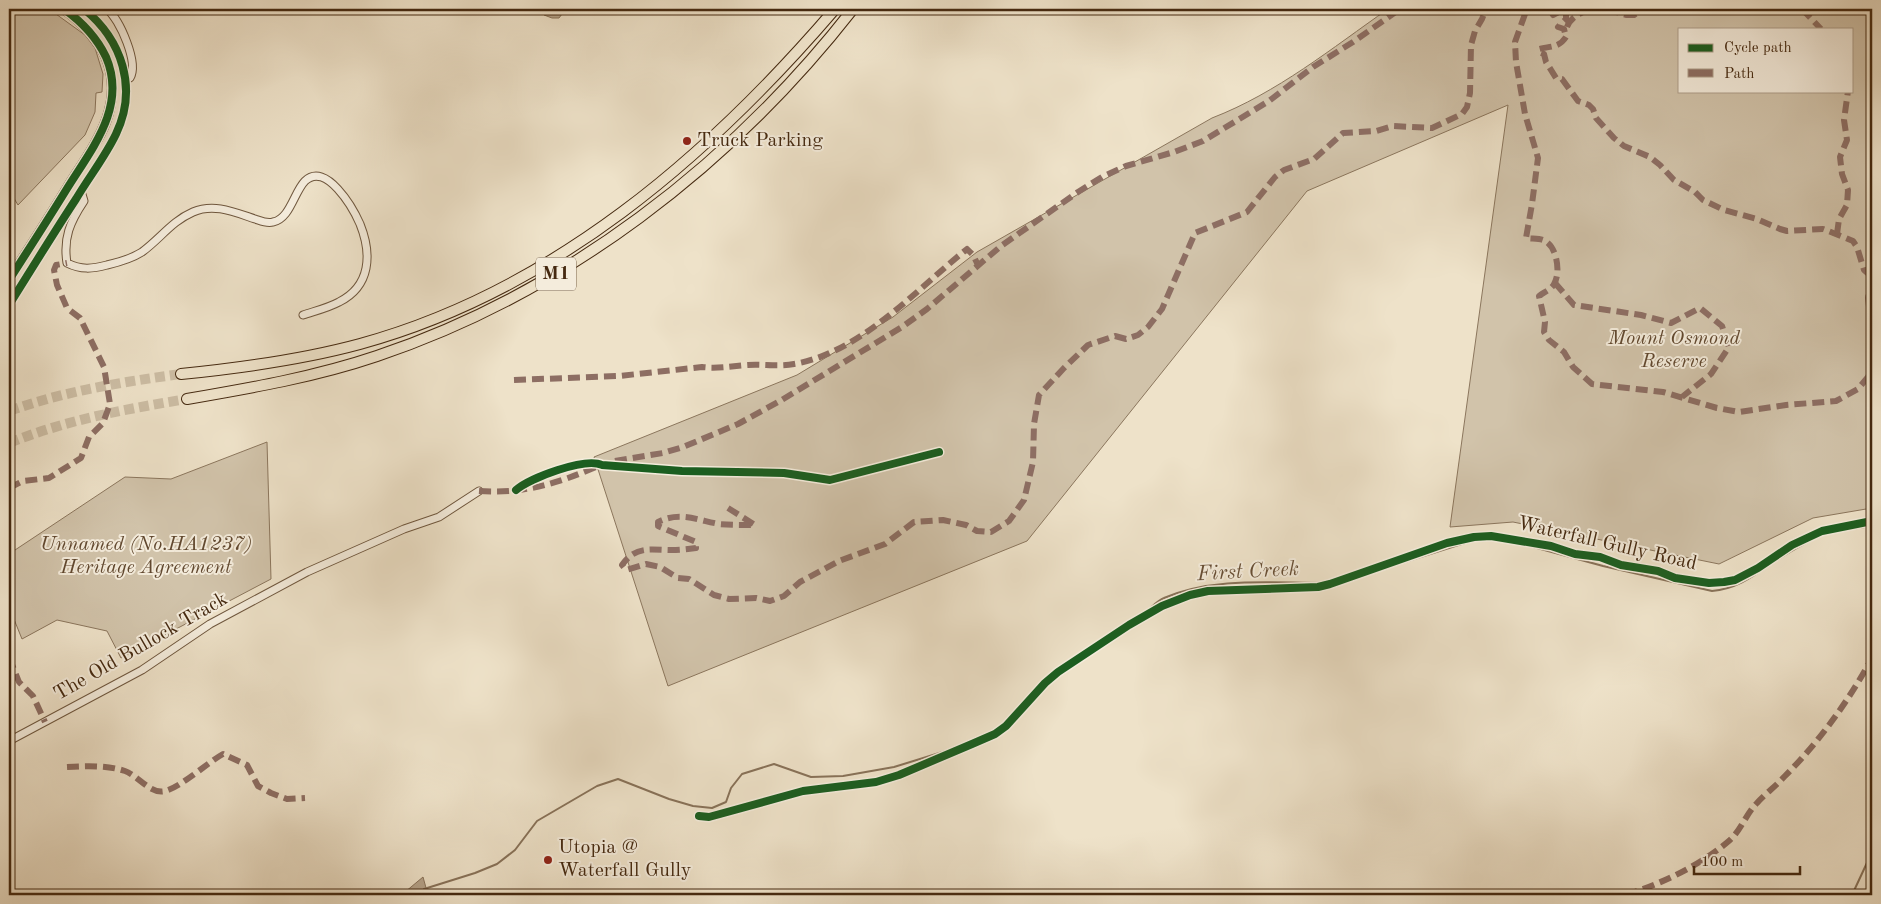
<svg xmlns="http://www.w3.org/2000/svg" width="1881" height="904" viewBox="0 0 1881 904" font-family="'Old Standard TT',serif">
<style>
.green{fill:#d1c3aa;stroke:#8b765d;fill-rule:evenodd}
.water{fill:#b5a38a;stroke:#887259}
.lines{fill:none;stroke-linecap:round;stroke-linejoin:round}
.stream{stroke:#887259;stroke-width:2}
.highway-tunnel{stroke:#ccbda4;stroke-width:10;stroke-dasharray:10 5;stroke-linecap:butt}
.minor-casing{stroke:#6f573e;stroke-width:9}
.major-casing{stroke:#452910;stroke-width:11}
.highway-casing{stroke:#452910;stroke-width:12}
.minor{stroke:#f4ecdc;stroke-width:7}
.major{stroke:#eee2c9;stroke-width:9}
.highway{stroke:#eee2c9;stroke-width:10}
.quiet{stroke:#8d6e63;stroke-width:6;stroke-dasharray:12 6;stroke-linecap:butt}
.cycleway-casing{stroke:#f4ecdc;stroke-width:11}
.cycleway{stroke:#1b5e20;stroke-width:8}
.poi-dot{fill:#8f2418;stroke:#f4ecdc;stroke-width:2}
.labels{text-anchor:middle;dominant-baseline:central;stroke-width:4;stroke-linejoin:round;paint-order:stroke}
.shield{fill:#f4ecdc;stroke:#7a644d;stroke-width:1}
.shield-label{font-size:19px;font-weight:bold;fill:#452910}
.poi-label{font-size:20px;fill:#452910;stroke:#f4ecdc;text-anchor:start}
.park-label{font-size:20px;font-style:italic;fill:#61482f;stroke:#f4ecdc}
.street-label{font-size:20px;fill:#452910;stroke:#f4ecdc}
.water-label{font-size:21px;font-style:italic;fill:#674e35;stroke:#f4ecdc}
</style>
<rect width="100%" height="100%" fill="#eee2c9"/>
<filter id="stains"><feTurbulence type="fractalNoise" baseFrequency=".004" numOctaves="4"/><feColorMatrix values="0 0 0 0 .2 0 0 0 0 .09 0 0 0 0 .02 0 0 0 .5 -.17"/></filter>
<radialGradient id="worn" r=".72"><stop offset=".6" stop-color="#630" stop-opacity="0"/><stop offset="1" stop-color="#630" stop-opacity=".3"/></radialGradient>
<g class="green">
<polygon points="9,9 49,9 85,35 95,48 103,74 102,92 96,93 95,112 85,135 18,205 9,190"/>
<path d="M 1388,9 L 1872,9 L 1872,508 L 1813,518 L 1719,564 L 1513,522 L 1450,527 L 1508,105 L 1307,191 L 1027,541 L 668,686 L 594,457 L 797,375 L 893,317 L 977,252 L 1212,118 C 1277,93 1332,48 1388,9 ZM 1680,29 L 1852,29 L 1852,91 L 1680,91 Z"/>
<polygon points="267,442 271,579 121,658 107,631 57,620 22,639 9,607 9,554 125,477 171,479"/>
</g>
<g class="water">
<polygon points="544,9 562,9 562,14 559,18 552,18 544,15"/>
<polygon points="423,877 428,895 393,895 405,892"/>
</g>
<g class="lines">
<g class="stream">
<polyline points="1837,531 1872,526"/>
<path d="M 1526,545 L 1603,566 L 1712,591 C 1738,589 1756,574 1777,560 C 1789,552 1801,545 1814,539"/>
<polyline points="1389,567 1468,542"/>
<path d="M 1146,612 C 1152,607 1158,600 1164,598 C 1213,577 1270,583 1322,583"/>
<polyline points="424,889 475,873 497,864 515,850 537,821 597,786 618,779 669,799 693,806 712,808 726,802 731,788 742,774 774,764 811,777 843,776 894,767 949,750"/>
<polyline points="1852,895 1872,852"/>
</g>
<g class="highway-tunnel">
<path d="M 9,411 C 65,391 122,382 181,374"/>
<path d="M 9,443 C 66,420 126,409 187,399"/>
</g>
<defs>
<g id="minor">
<path d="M 107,9 C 120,20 139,63 130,78 L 116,81"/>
<path d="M 76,185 L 81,191 L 84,201 C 70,222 63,238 67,263 C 81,270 92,269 107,265 C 120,262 131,259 142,252 C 160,239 172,221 193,212 C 214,203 234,212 255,219 C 261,221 267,224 273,222 C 290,219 294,192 305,181 C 326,161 353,208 360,224 C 372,254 371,286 339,302 C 328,308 315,311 303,315"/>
<polyline points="9,741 142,670 210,624 307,572 404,529 439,517 479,491"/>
<polyline points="699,816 709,817 803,791 876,782 899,775 972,744 995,734 1006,726 1045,683 1058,672 1129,625 1162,606 1190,595 1208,591 1318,587 1330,584 1447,543 1474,537 1491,536 1551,546 1575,554 1600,557 1621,565 1658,571 1675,578 1709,583 1724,582 1735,580 1758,568 1792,545 1822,531 1872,521"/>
</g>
<g id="major">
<path d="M 9,280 C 29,249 49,218 68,187 C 93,147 127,106 106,57 C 96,36 82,22 64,9"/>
<path d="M 9,298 L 105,146 C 134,97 125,43 77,9"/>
</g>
<g id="highway">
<path d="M 181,374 C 241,368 301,360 360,344 C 553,291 708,157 835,9"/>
<path d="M 187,399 C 251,388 315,377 377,356 C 565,293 731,165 853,9"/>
</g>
</defs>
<use href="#minor" class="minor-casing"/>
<use href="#major" class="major-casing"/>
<use href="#highway" class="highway-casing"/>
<use href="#minor" class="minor"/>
<use href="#major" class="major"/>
<use href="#highway" class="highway"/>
<g class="quiet">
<polyline points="1550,9 1553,15 1561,11 1566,13 1566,19 1558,27 1564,29 1566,37"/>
<polyline points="1607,9 1626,15 1634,15 1638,12 1638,9"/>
<polyline points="1802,9 1821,29"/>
<path d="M 1525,14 L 1515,42 L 1516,62 L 1525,114 L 1538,158 L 1532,204 L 1526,238 C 1532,239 1541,238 1545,241 C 1557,247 1561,273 1554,284 C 1551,290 1544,292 1539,296 L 1545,322 L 1544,332 L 1549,340 L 1564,352 L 1573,367 L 1592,384 L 1663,392 L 1717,408 L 1739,412 L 1786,405 L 1836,401 L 1858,389 L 1868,377 L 1872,366"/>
<path d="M 1567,27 C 1571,17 1579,14 1589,9"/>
<path d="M 1566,37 C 1559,48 1550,46 1539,49 L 1539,52 L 1544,54 L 1546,62 L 1556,78 L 1562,79 L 1578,101 L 1589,105 L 1593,109 L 1596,118 L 1614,138 L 1624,146 L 1650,157 L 1660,165 L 1674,180 L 1695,192 L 1703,200 L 1724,210 L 1757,219 L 1780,229 L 1787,231 L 1823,229 L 1846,238 L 1853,241 L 1857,247 L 1864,270 L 1872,277"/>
<polyline points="1837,234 1839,219 1847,205 1848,190 1842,174 1840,157 1847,140 1844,120 1848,91"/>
<polyline points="1871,277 1868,298 1872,333"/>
<polyline points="1555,283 1574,305 1641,315 1671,323 1700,308 1722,326 1729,347 1711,374 1682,397"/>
<path d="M 514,380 L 619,376 L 702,367 C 718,369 732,366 748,365 C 763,364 779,367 794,364 C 860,353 916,290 967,249 L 973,255 L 978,265"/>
<polyline points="615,461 663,453 683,447 738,424 780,401 902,327 927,309 1001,246 1078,192 1102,177 1126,166 1174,152 1203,141 1269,101 1313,67 1353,42 1400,9"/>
<polyline points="9,488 23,481 49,478 81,458 89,437 103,423 110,404 104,367 80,318 67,308 57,285 54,270 56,265 67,263"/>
<path d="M 479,491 C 523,494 556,484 596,467"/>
<path d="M 728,508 L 755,525 C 743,525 731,525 719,524 C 697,520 680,511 658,522 L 658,526 L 696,542 L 696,548 C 688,549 680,550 672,550 C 651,550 636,545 622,565 L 626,570 L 646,564 L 660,567 L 678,578 L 689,579 L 714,595 L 729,599 L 756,598 L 770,601 L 784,596 L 800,582 L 839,561 L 885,544 L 914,522 L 943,520 L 966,525 L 977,531 L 991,532 L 1009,521 L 1024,500 L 1033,462 L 1034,424 L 1039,395 L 1064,368 L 1088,345 L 1115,336 L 1126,339 L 1138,335 L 1148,327 L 1162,309 L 1195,233 L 1247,212 L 1275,177 L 1284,170 L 1314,159 L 1343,133 L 1376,131 L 1393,126 L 1432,128 L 1462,114 L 1467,107 L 1470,93 L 1471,45 L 1475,31 L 1482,19 L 1486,9"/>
<polyline points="9,639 11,662 19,682 33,696 45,722"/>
<path d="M 67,767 C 85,766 107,765 125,771 C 137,775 151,795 165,791 C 181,787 207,763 223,754 L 247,765 L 258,786 L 271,793 L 287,799 L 305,798"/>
<path d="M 1626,895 C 1663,883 1701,865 1730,840 C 1741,830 1746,814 1757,803 C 1765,794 1776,786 1784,777 C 1819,742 1848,702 1872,658"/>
</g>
<defs>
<g id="cycleway">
<path d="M 9,280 C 29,249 49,218 68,187 C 93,147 127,106 106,57 C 96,36 82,22 64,9"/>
<path d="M 9,305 C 31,270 53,234 76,199 C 89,177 105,157 116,134 C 138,88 122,40 84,9"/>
<path d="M 516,490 C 530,478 585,457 602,465 L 682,471 L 784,473 L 830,480 L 939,452"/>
<polyline points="699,816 709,817 803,791 876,782 899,775 972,744 995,734 1006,726 1045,683 1058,672 1129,625 1162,606 1190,595 1208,591 1318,587 1330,584 1447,543 1474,537 1491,536 1551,546 1575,554 1600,557 1621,565 1658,571 1675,578 1709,583 1724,582 1735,580 1758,568 1792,545 1822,531 1872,521"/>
</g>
</defs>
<use href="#cycleway" class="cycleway-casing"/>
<use href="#cycleway" class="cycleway"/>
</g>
<g class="poi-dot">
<circle cx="687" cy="141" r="5"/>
<circle cx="548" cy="860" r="5"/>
</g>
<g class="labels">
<rect class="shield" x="536" y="257.5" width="40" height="33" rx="4"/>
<g class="shield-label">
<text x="556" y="274">M1</text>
</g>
<g class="poi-label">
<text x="697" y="141">Truck Parking</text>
<text x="558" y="848">Utopia @<tspan x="558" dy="23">Waterfall Gully</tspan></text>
</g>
<g class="park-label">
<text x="1674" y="339">Mount Osmond<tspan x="1674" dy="23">Reserve</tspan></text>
<text x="146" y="545">Unnamed (No.HA1237)<tspan x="146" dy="23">Heritage Agreement</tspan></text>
</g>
<g class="street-label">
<text transform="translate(1607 544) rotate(13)">Waterfall Gully Road</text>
<text transform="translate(141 647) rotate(-30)">The Old Bullock Track</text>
</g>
<g class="water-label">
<text transform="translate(1248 572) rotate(-3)">First Creek</text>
</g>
</g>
<rect width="1881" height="904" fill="none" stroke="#eee2c9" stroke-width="30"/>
<rect x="10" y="10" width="1861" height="884" fill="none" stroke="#452910" stroke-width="2.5"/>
<rect x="15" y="15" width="1851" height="874" fill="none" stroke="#452910"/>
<rect x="1678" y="28" width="175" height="65" fill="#f4ecdc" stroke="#ae9e8a"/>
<rect x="1688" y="44" width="25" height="8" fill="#1b5e20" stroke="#ae9e8a"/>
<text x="1724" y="52" font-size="15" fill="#452910">Cycle path</text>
<rect x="1688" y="69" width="25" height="8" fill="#8d6e63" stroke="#ae9e8a"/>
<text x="1724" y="78" font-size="15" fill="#452910">Path</text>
<path d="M1694 866v8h106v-8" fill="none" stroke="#452910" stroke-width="2.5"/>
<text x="1701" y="866" font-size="15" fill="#452910" stroke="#f4ecdc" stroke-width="4" paint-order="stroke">100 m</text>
<rect width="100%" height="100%" filter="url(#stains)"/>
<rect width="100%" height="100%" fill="url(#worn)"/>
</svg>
